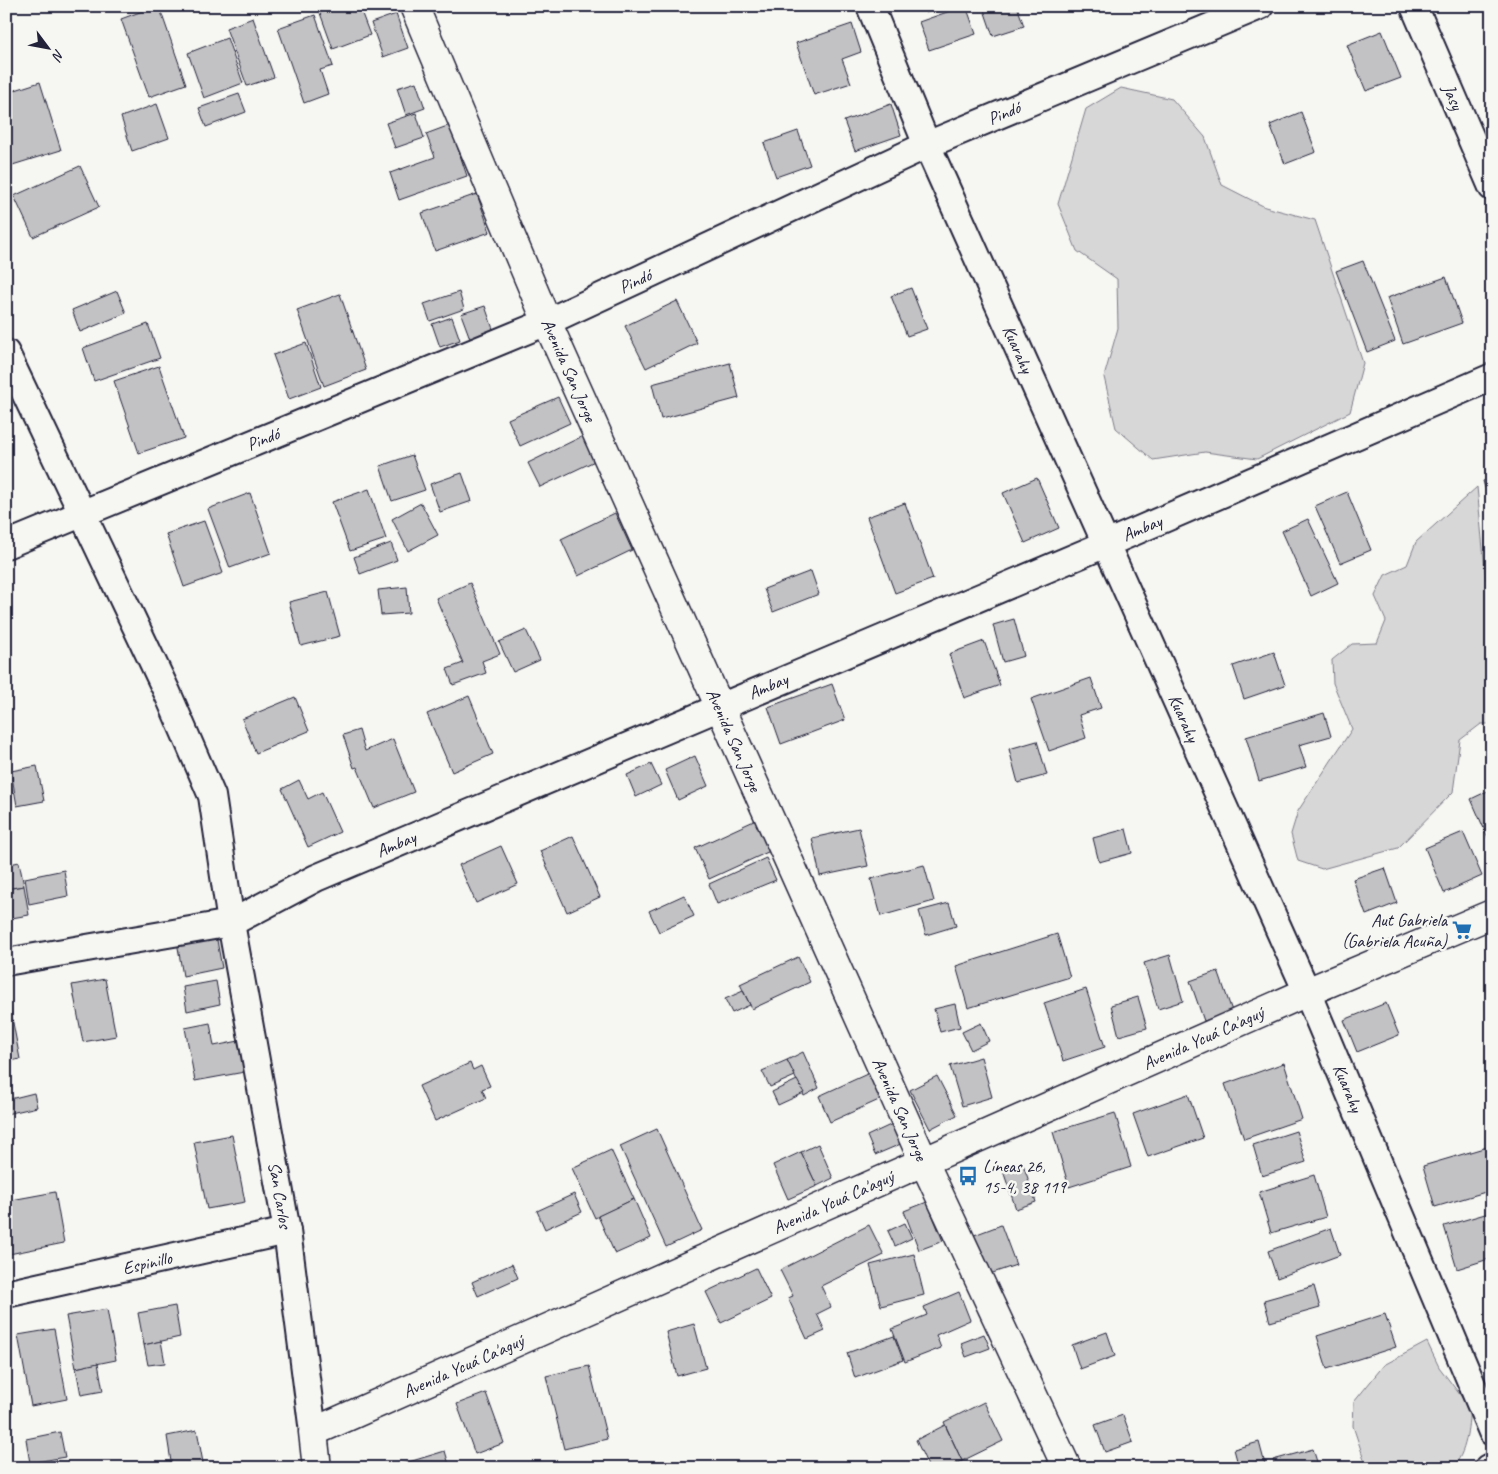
<svg xmlns="http://www.w3.org/2000/svg" width="1498" height="1474" viewBox="0 0 1498 1474" font-family="Caveat,sans-serif">
<style>
.green{fill:#d7d7d7;stroke:#7c7c89}
.building{fill:#c2c2c4;stroke:#22223b}
.lines{fill:none;stroke-linecap:round;stroke-linejoin:round}
.street-casing{stroke:#22223b;stroke-width:30}
.secondary-casing{stroke:#22223b;stroke-width:31}
.street{stroke:#f6f6f2;stroke-width:26}
.secondary{stroke:#f6f6f2;stroke-width:28}
.labels{text-anchor:middle;dominant-baseline:central;stroke-width:5;stroke-linejoin:round;paint-order:stroke}
.street-label{font-size:18px;fill:#22223b;stroke:#f6f6f2}
.poi-label{font-size:18px;fill:#22223b;stroke:#f6f6f2;text-anchor:end}
</style>
<rect width="100%" height="100%" fill="#f6f6f2"/>
<filter id="ink" filterUnits="userSpaceOnUse"><feTurbulence type="fractalNoise" baseFrequency=".02" numOctaves="2"/><feDisplacementMap in="SourceGraphic" scale="10" xChannelSelector="R" yChannelSelector="G"/><feConvolveMatrix kernelMatrix="1 2 1 2 8 2 1 2 1" color-interpolation-filters="sRGB"/></filter>
<g filter="url(#ink)">
<g class="green">
<polygon points="1121,88 1172,99 1205,137 1222,185 1265,207 1315,220 1363,363 1350,412 1257,459 1205,452 1153,460 1116,428 1104,377 1118,328 1117,279 1077,251 1058,204 1086,109"/>
<polygon points="1477,487 1486,580 1492,581 1492,724 1481,724 1460,740 1453,792 1398,848 1322,869 1298,861 1291,834 1298,811 1352,729 1333,683 1332,660 1352,644 1377,643 1386,621 1375,596 1385,575 1407,565 1416,542"/>
<path d="M 1427,1342 L 1439,1367 L 1470,1408 C 1468,1428 1467,1453 1452,1468 L 1367,1468 L 1353,1426 L 1354,1402 L 1384,1365 Z"/>
</g>
<g class="building">
<polygon points="156,6 159,6 186,84 149,97 121,19"/>
<polygon points="338,6 359,6 370,35 333,49 320,13"/>
<polygon points="924,6 944,6 926,13"/>
<polygon points="964,6 966,6 976,34 929,50 919,22"/>
<polygon points="1017,6 1024,26 993,36 983,7"/>
<polygon points="396,14 408,48 383,57 371,23"/>
<polygon points="315,15 333,66 320,70 328,94 304,103 278,28"/>
<polygon points="253,18 274,77 247,86 226,28"/>
<polygon points="852,24 861,52 842,59 851,83 814,95 796,43"/>
<polygon points="1382,31 1401,78 1366,91 1347,45"/>
<polygon points="227,38 243,83 204,98 188,53"/>
<polygon points="40,82 61,150 6,167 6,93"/>
<polygon points="416,82 425,108 406,115 397,88"/>
<polygon points="239,94 246,112 206,127 199,108"/>
<polygon points="157,104 169,138 132,151 121,117"/>
<polygon points="891,104 901,135 855,151 844,121"/>
<polygon points="1301,112 1316,152 1285,164 1270,125"/>
<polygon points="416,113 424,138 395,148 386,123"/>
<polygon points="450,125 467,176 399,200 390,173 435,157 426,134"/>
<polygon points="798,131 810,165 776,177 764,143"/>
<polygon points="80,166 99,207 33,237 14,196"/>
<polygon points="477,194 490,232 435,251 422,213"/>
<polygon points="1363,261 1395,341 1367,352 1336,271"/>
<polygon points="1446,277 1462,323 1403,344 1387,298"/>
<polygon points="911,288 927,329 907,336 891,296"/>
<polygon points="117,291 126,313 80,332 72,310"/>
<polygon points="459,292 464,309 430,321 424,304"/>
<polygon points="340,294 366,370 324,386 297,310"/>
<polygon points="677,301 697,343 646,368 625,326"/>
<polygon points="485,306 494,332 471,341 461,314"/>
<polygon points="452,317 460,340 440,347 432,324"/>
<polygon points="148,324 160,358 94,381 83,348"/>
<polygon points="306,343 321,387 289,399 273,355"/>
<polygon points="730,363 739,398 661,419 652,384"/>
<polygon points="159,366 184,438 139,453 114,381"/>
<polygon points="558,397 570,423 520,446 508,419"/>
<polygon points="589,433 601,458 540,487 528,463"/>
<polygon points="412,455 425,490 392,501 380,466"/>
<polygon points="462,473 472,501 440,512 430,484"/>
<polygon points="1037,478 1059,528 1025,543 1003,493"/>
<polygon points="1492,478 1492,510 1483,481"/>
<polygon points="369,489 386,539 350,551 332,502"/>
<polygon points="1347,492 1371,550 1340,563 1315,506"/>
<polygon points="250,493 271,553 230,568 208,509"/>
<polygon points="421,503 438,535 408,551 392,519"/>
<polygon points="905,503 933,579 895,593 867,517"/>
<polygon points="615,513 632,550 578,576 561,539"/>
<polygon points="1308,519 1338,583 1311,596 1282,531"/>
<polygon points="204,521 223,573 184,587 166,534"/>
<polygon points="391,543 397,560 360,574 354,557"/>
<polygon points="811,571 819,594 773,612 764,589"/>
<polygon points="470,583 500,654 482,661 486,673 453,685 447,669 463,663 436,598"/>
<polygon points="407,587 409,613 381,615 378,590"/>
<polygon points="328,592 340,636 301,646 289,602"/>
<polygon points="1014,619 1024,656 1003,662 993,625"/>
<polygon points="526,630 540,660 513,672 499,642"/>
<polygon points="984,641 1000,685 964,698 949,654"/>
<polygon points="1274,652 1285,685 1244,699 1233,666"/>
<polygon points="1091,678 1101,708 1079,715 1086,738 1049,751 1031,699"/>
<polygon points="832,684 845,720 781,744 768,707"/>
<polygon points="469,696 493,754 452,772 427,714"/>
<polygon points="295,697 309,731 256,753 242,719"/>
<polygon points="1324,713 1331,736 1299,745 1306,767 1259,781 1246,737"/>
<polygon points="359,730 365,751 393,739 414,792 374,808 357,767 354,768 343,735"/>
<polygon points="1037,741 1047,775 1018,783 1009,749"/>
<polygon points="695,756 708,786 678,800 665,770"/>
<polygon points="651,764 661,785 636,797 627,775"/>
<polygon points="37,766 44,801 17,806 11,771"/>
<polygon points="6,774 9,774 13,794 6,796"/>
<polygon points="299,780 308,799 322,792 340,832 308,847 282,789"/>
<polygon points="1492,789 1492,847 1471,799"/>
<polygon points="756,820 770,851 709,879 695,848"/>
<polygon points="859,828 868,866 820,876 812,838"/>
<polygon points="1126,829 1132,853 1099,862 1093,838"/>
<polygon points="1463,832 1482,876 1444,893 1425,848"/>
<polygon points="573,836 600,897 567,912 540,851"/>
<polygon points="501,846 518,884 476,903 459,865"/>
<polygon points="766,858 776,880 717,904 709,884"/>
<polygon points="19,862 24,886 6,889 6,865"/>
<polygon points="924,865 934,901 881,916 871,879"/>
<polygon points="1385,868 1397,903 1366,915 1353,879"/>
<polygon points="64,870 68,896 29,904 25,878"/>
<polygon points="24,886 29,915 6,919 6,889"/>
<polygon points="684,895 694,916 659,932 649,911"/>
<polygon points="949,903 956,926 926,935 919,911"/>
<polygon points="215,929 222,968 183,976 176,936"/>
<polygon points="1057,934 1070,977 968,1008 956,966"/>
<polygon points="1170,955 1183,1001 1158,1009 1144,963"/>
<polygon points="798,957 810,982 752,1009 740,984"/>
<polygon points="1218,971 1232,1011 1204,1021 1190,981"/>
<polygon points="105,979 116,1036 83,1042 72,985"/>
<polygon points="216,981 220,1004 187,1011 183,987"/>
<polygon points="1086,989 1105,1047 1063,1061 1044,1003"/>
<polygon points="743,991 750,1005 732,1013 725,999"/>
<polygon points="6,997 8,997 20,1059 6,1062"/>
<polygon points="1138,997 1147,1028 1119,1036 1111,1005"/>
<polygon points="1386,1003 1399,1035 1357,1052 1344,1020"/>
<polygon points="955,1004 960,1027 940,1032 934,1009"/>
<polygon points="210,1023 214,1046 244,1040 250,1071 195,1081 185,1028"/>
<polygon points="981,1023 989,1041 971,1050 962,1032"/>
<polygon points="803,1052 819,1088 804,1096 787,1060"/>
<polygon points="981,1057 992,1097 962,1106 950,1066"/>
<polygon points="787,1060 795,1076 770,1087 762,1071"/>
<polygon points="470,1063 473,1070 481,1066 490,1086 482,1089 486,1098 435,1121 419,1086"/>
<polygon points="1284,1063 1302,1119 1244,1139 1225,1084"/>
<polygon points="878,1069 890,1095 830,1122 819,1096"/>
<polygon points="937,1076 957,1115 930,1129 910,1090"/>
<polygon points="797,1080 804,1093 778,1105 772,1092"/>
<polygon points="34,1093 37,1107 6,1114 6,1100"/>
<polygon points="1188,1094 1203,1138 1148,1157 1133,1114"/>
<polygon points="1115,1113 1131,1167 1069,1187 1053,1132"/>
<polygon points="901,1120 910,1140 875,1155 867,1136"/>
<polygon points="657,1129 702,1230 666,1247 620,1146"/>
<polygon points="1296,1131 1306,1162 1262,1176 1253,1145"/>
<polygon points="232,1135 245,1202 207,1209 194,1142"/>
<polygon points="818,1144 833,1178 817,1186 801,1152"/>
<polygon points="1487,1147 1492,1163 1492,1190 1435,1207 1423,1166"/>
<polygon points="611,1150 634,1199 595,1218 572,1168"/>
<polygon points="801,1152 817,1186 788,1199 773,1165"/>
<polygon points="1022,1161 1036,1202 1016,1209 1002,1168"/>
<polygon points="1314,1175 1326,1217 1271,1233 1259,1192"/>
<polygon points="55,1192 64,1243 9,1254 6,1238 6,1201"/>
<polygon points="574,1194 582,1212 545,1229 537,1211"/>
<polygon points="634,1199 651,1238 615,1254 598,1216"/>
<polygon points="927,1202 943,1241 919,1250 904,1211"/>
<polygon points="1492,1212 1492,1258 1457,1269 1444,1226"/>
<polygon points="905,1223 912,1238 895,1246 888,1231"/>
<polygon points="869,1225 884,1255 821,1286 831,1307 817,1314 825,1331 807,1339 788,1298 793,1296 780,1270"/>
<polygon points="1001,1225 1016,1265 984,1276 969,1237"/>
<polygon points="1331,1228 1340,1255 1277,1278 1268,1251"/>
<polygon points="914,1254 924,1295 881,1306 870,1265"/>
<polygon points="512,1264 518,1278 478,1296 472,1282"/>
<polygon points="756,1268 771,1299 721,1323 706,1292"/>
<polygon points="1314,1286 1320,1308 1270,1322 1264,1300"/>
<polygon points="959,1292 970,1320 936,1335 941,1348 905,1362 892,1329 927,1315 924,1307"/>
<polygon points="175,1306 180,1337 144,1345 138,1313"/>
<polygon points="107,1309 116,1360 76,1368 66,1316"/>
<polygon points="1385,1314 1396,1347 1327,1369 1317,1336"/>
<polygon points="694,1324 706,1368 677,1376 666,1332"/>
<polygon points="54,1329 67,1399 31,1406 18,1335"/>
<polygon points="1107,1332 1115,1356 1080,1369 1072,1345"/>
<polygon points="984,1334 990,1348 966,1357 961,1343"/>
<polygon points="894,1336 903,1360 855,1378 847,1353"/>
<polygon points="161,1341 165,1363 148,1365 144,1345"/>
<polygon points="98,1363 103,1391 81,1395 76,1368"/>
<polygon points="589,1366 607,1439 564,1449 546,1376"/>
<polygon points="486,1393 504,1443 475,1454 457,1404"/>
<polygon points="984,1402 1003,1441 962,1461 944,1422"/>
<polygon points="1123,1415 1133,1442 1105,1452 1095,1425"/>
<polygon points="945,1425 962,1461 948,1468 929,1468 916,1440"/>
<polygon points="197,1430 204,1468 172,1468 167,1436"/>
<polygon points="60,1432 65,1457 30,1463 26,1439"/>
<polygon points="1259,1442 1266,1468 1239,1468 1234,1449"/>
<polygon points="1313,1449 1319,1468 1275,1468 1273,1460"/>
<polygon points="445,1451 450,1468 400,1468 399,1465"/>
</g>
<g class="lines">
<defs>
<g id="street">
<polyline points="870,6 927,145 1307,992 1492,1432"/>
<polyline points="1414,6 1492,187"/>
<polyline points="6,353 167,692 212,796 231,923 287,1231 313,1432"/>
<polyline points="6,545 547,322 927,145 1260,6"/>
<polyline points="6,962 231,923 316,878 1106,544 1492,377"/>
<polyline points="6,1294 287,1231"/>
<polyline points="1488,1468 1492,1466"/>
</g>
<g id="secondary">
<polyline points="414,6 547,322 924,1162 1067,1468"/>
<polyline points="317,1468 313,1432 1307,992 1492,914"/>
</g>
</defs>
<use href="#street" class="street-casing"/>
<use href="#secondary" class="secondary-casing"/>
<use href="#street" class="street"/>
<use href="#secondary" class="secondary"/>
</g>
</g>
<defs>
<symbol id="supermarket-bare" viewBox="-9 -9 18 18"><path d="M-6-5.5h2.5l.6 2H6L4.5 2H-2.5L-4.4-4H-6ZM-1.5 3.2a1.3 1.3 0 1 0 .1 0ZM3 3.2a1.3 1.3 0 1 0 .1 0Z" fill="#1f6fb2" stroke="#f6f6f2" stroke-width="2.5" paint-order="stroke"/></symbol>
<symbol id="bus-bare" viewBox="-9 -9 18 18"><path d="M-5-6H5V4H4V6H2V4H-2V6H-4V4H-5ZM-3.5-4V0h7V-4ZM-3.5 1.2v1.5H-2V1.2ZM2 1.2v1.5H3.5V1.2Z" fill="#1f6fb2" stroke="#f6f6f2" stroke-width="2.5" paint-order="stroke"/></symbol>
</defs>
<g fill-rule="evenodd">
<use href="#supermarket-bare" x="1448" y="916" width="28" height="28"/>
<use href="#bus-bare" x="954" y="1162" width="28" height="28"/>
</g>
<g class="labels">
<g class="street-label">
<text transform="translate(1453 97) rotate(67)">Jasy</text>
<text transform="translate(1004 113) rotate(-23)">Pindó</text>
<text transform="translate(635 281) rotate(-25)">Pindó</text>
<text transform="translate(1018 349) rotate(66)">Kuarahy</text>
<text transform="translate(569 370) rotate(66)">Avenida San Jorge</text>
<text transform="translate(263 439) rotate(-22)">Pindó</text>
<text transform="translate(1142 528) rotate(-23)">Ambay</text>
<text transform="translate(768 686) rotate(-23)">Ambay</text>
<text transform="translate(1184 718) rotate(66)">Kuarahy</text>
<text transform="translate(734 740) rotate(66)">Avenida San Jorge</text>
<text transform="translate(396 844) rotate(-23)">Ambay</text>
<text transform="translate(1203 1038) rotate(-24)">Avenida Ycuá Ca'aguý</text>
<text transform="translate(1348 1088) rotate(67)">Kuarahy</text>
<text transform="translate(900 1109) rotate(66)">Avenida San Jorge</text>
<text transform="translate(280 1195) rotate(80)">San Carlos</text>
<text transform="translate(833 1202) rotate(-24)">Avenida Ycuá Ca'aguý</text>
<text transform="translate(147 1263) rotate(-13)">Espinillo</text>
<text transform="translate(463 1366) rotate(-24)">Avenida Ycuá Ca'aguý</text>
</g>
<g class="poi-label">
<text x="1447" y="920">Aut Gabriela<tspan x="1447" dy="21">(Gabriela Acuña)</tspan></text>
<text x="983" y="1166" text-anchor="start">Líneas 26,<tspan x="983" dy="21">15-4, 38 119</tspan></text>
</g>
</g>
<rect width="1498" height="1474" fill="none" stroke="#f6f6f2" stroke-width="25"/>
<rect x="12" y="12" width="1473" height="1449" fill="none" stroke="#22223b" stroke-width="2" filter="url(#ink)"/>
<g transform="translate(48 48) rotate(122)" stroke="#f6f6f2" stroke-width="4" paint-order="stroke">
<path d="M0-4L9 19L0 12L-9 19Z" fill="#22223b"/>
<text y="-8" font-size="14" font-weight="bold" text-anchor="middle" fill="#22223b">N</text>
</g>
</svg>
